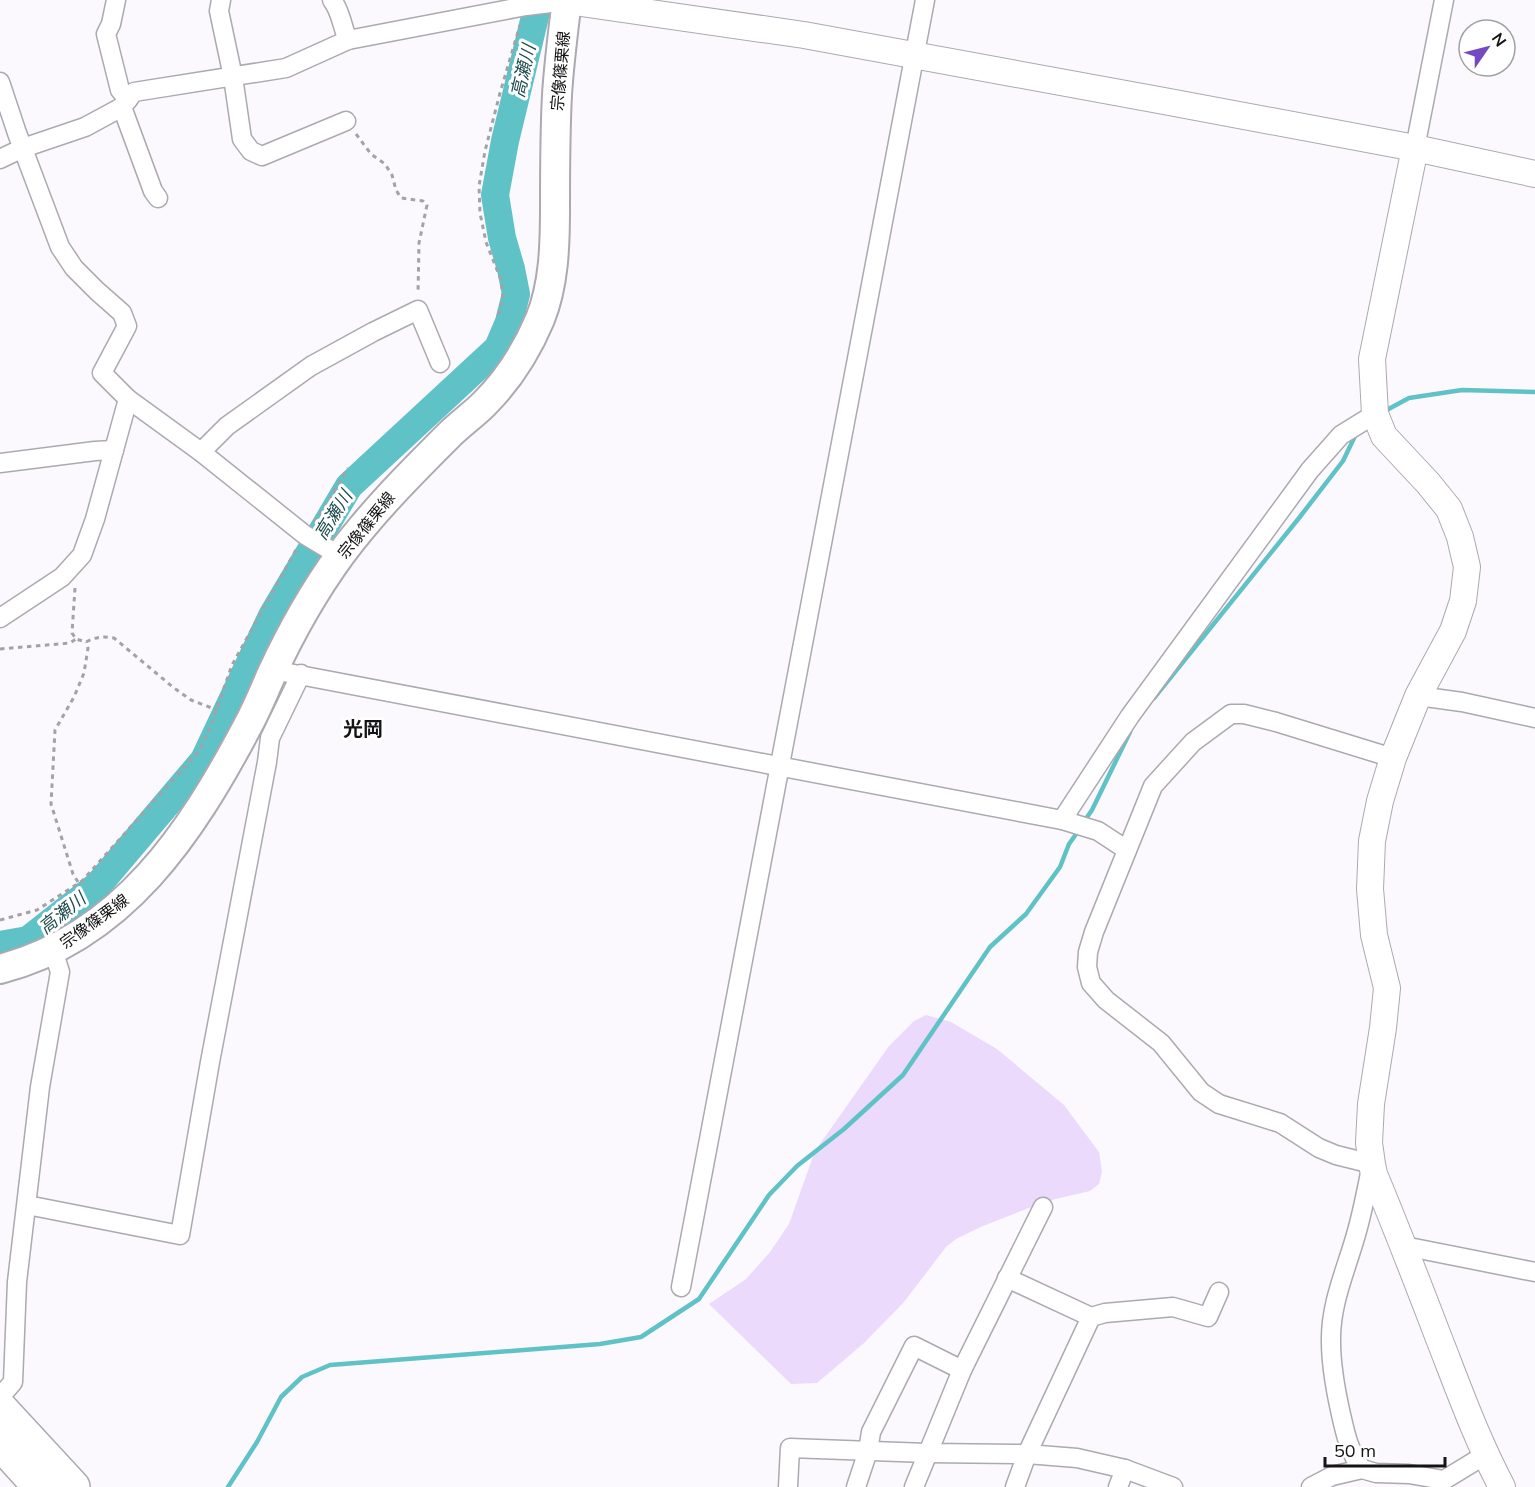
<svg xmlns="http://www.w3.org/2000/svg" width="1535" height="1487" viewBox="0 0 1535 1487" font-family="Mulish,'Noto Sans JP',sans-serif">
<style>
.green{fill:#ebdafb}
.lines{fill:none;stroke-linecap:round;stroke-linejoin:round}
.stream{stroke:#5fc2c7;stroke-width:4.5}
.river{stroke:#5fc2c7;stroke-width:28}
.street-casing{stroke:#aca9b0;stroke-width:21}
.secondary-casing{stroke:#aca9b0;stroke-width:28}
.primary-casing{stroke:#aca9b0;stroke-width:32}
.highway-casing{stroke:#aca9b0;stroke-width:36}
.path{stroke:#a3a2a6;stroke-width:3;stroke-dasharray:4.5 4.5;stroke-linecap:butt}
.street{stroke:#fff;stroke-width:18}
.secondary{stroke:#fff;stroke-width:26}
.primary{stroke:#fff;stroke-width:28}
.highway{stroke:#fff;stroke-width:33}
.labels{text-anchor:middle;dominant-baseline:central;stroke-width:6;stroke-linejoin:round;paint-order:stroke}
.street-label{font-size:16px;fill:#141315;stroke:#fff}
.water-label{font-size:18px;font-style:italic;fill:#1e4b4d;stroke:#fff}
.quarter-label{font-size:20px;font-weight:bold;fill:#141315;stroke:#fff}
</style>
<rect width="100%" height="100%" fill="#fbf9fe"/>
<polygon class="green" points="926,1015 951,1022 997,1049 1064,1105 1099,1152 1102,1172 1099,1184 1090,1191 1047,1201 983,1226 956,1239 946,1247 904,1302 864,1343 817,1383 791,1384 709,1304 746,1279 770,1252 789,1224 815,1151 889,1046 914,1021"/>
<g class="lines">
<g class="stream">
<polyline points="1383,412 1409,398 1462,390 1535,392"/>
<polyline points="1154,698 1299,518 1343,461 1356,434"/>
<polyline points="1083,823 1092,810 1130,732"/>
<polyline points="228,1487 257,1442 281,1397 302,1377 330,1365 600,1344 641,1337 699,1299 769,1195 797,1166 844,1129 903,1075 990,947 1026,914 1060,867 1069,844 1079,830"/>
</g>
<polyline class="river" points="0,945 28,940 98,885 204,760 272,616 349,486 498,348 509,322 516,294 511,269 502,238 495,195 505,141 539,0"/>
<defs>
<g id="street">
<polyline points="116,0 111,24 106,34 120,90 128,100"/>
<polyline points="221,0 219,11 233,77 242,139 251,151 262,156 346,121"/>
<path d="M 332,0 C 341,11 342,27 348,40"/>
<polyline points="0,82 17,133 60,247 74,268 97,291 122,313 127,326 102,373 128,399 201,452 305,535 340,556"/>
<polyline points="122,107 153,191 158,198"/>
<polyline points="1415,148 1444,0"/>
<polyline points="0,159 23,148 85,127 122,107 134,92 286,68 348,40 526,6 567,1"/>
<polyline points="201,452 227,426 311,366 373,332 418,310 440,363"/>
<polyline points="0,463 95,451 114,450"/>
<polyline points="0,618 62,577 82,555 95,519 128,399"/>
<polyline points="273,670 1062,820 1098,831 1127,850"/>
<polyline points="1418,696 1462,702 1535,718"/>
<polyline points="1062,820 1130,716 1310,470 1341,435 1375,414"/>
<polyline points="27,1205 180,1235 210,1062 267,762 270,738 301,674"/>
<polyline points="1404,1246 1535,1272"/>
<polyline points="1007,1278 1091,1317 1105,1313 1173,1307 1208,1317 1219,1292"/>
<polyline points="681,1287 925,0"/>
<polyline points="0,1397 13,1382 17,1282 40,1087 60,972 53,950"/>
<path d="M 1362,1469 C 1348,1450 1345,1432 1340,1410 C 1335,1387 1331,1365 1331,1342 C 1330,1303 1347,1268 1357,1231 C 1363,1210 1367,1187 1372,1164 L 1336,1155 L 1319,1148 L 1280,1123 L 1219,1104 L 1201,1092 L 1161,1043 L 1106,1000 L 1091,983 L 1087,967 L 1088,952 L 1094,932 L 1153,786 L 1193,742 L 1231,714 L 1244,714 L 1276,722 L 1393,758"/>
<polyline points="788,1487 790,1448 927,1453 1027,1454 1077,1458 1125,1469 1173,1487"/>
<polyline points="856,1487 868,1451 871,1432 914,1346 962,1370"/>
<polyline points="914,1487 962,1370 1043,1207"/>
<polyline points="1015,1487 1027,1454 1091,1317"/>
<polyline points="1118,1487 1125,1469"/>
<polyline points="1311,1487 1332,1476 1362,1469 1376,1473 1409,1474 1444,1480 1485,1455"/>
</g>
<g id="secondary">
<polyline points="567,1 804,35 1164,101 1415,148 1535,174"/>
<path d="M 1415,148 L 1372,359 L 1375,414 L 1384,436 L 1428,483 L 1449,509 L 1460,537 L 1467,567 L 1463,601 L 1453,631 L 1418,696 L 1393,758 L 1380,801 L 1372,841 L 1370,889 L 1374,935 L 1387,988 L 1383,1028 L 1371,1104 L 1369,1143 L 1372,1164 L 1374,1174 C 1396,1227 1417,1281 1438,1336 C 1458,1387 1476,1438 1502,1487"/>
</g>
<path id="primary" d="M 0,969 C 123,937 191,833 247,727 C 257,709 264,691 272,673 C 291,632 314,591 341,554 C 373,511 411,473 449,435 C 460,424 473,415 484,404 C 508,380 527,350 540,319 C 554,285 555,245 555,208 C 555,170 555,132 557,95 C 559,63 563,32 567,0"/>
<g id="highway">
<polyline points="0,1408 73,1487"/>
<polyline points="0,1443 40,1487"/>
</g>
</defs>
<use href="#street" class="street-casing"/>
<use href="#secondary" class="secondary-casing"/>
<use href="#primary" class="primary-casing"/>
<use href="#highway" class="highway-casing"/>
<g class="path">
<polyline points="356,134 371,154 385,164 392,175 396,190 401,198 423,201 427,205 419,243 418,294"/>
<polyline points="498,315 503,299 501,280 486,242 480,213 479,186 485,151 500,93 520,25"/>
<polyline points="314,522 323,510 348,468"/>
<path d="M 75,588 L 72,633 L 76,639 L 86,642 C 96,637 102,636 114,638 L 174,688 L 191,700 L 217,710"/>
<polyline points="0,649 70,643 76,639"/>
<polyline points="78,882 73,874 51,804 55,730 74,697 84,673 88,648 86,642"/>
<polyline points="0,920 37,910 82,881 199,751 211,726 232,665 297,548"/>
</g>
<use href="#street" class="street"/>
<use href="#secondary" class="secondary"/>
<use href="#primary" class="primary"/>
<use href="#highway" class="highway"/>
</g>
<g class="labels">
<g class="street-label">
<text transform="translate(560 71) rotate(-85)">宗像篠栗線</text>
<text transform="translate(366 525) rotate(-51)">宗像篠栗線</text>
<text transform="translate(94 921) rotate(-36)">宗像篠栗線</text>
</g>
<g class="water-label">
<text transform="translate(523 71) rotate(-77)">高瀬川</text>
<text transform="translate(333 515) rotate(-58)">高瀬川</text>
<text transform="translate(62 913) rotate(-39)">高瀬川</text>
</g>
<g class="quarter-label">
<text x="363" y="728">光岡</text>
</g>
</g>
<g transform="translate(1487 48) rotate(55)"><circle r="28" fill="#ffffff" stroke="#a1a1a1" stroke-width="1.5"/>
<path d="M0-4.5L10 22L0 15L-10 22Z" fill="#7449c1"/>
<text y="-9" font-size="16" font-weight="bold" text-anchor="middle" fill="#141315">N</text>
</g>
<path d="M1325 1457v9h120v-9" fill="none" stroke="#141315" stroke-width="3"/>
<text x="1334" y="1457" font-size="18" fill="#141315" stroke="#ffffff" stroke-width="4.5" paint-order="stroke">50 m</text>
</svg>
